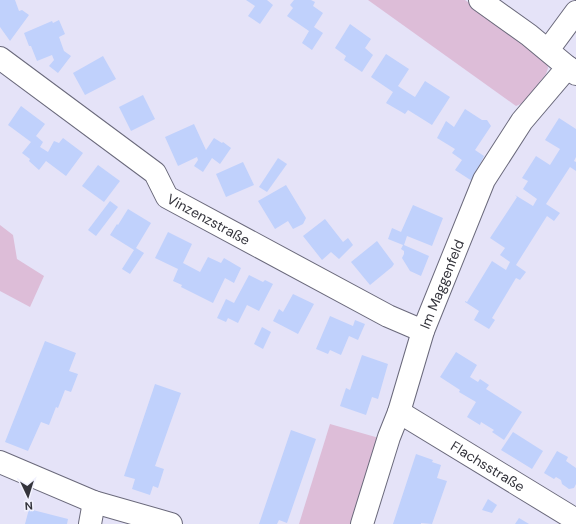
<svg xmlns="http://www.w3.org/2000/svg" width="576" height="524" viewBox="0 0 576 524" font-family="'DM Sans',sans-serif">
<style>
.green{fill:#ddbdd8}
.building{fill:#c0d1fc}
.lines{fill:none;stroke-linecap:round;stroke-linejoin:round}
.minor-casing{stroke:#6a697b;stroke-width:24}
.minor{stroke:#fff;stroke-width:22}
.labels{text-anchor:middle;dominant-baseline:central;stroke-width:3;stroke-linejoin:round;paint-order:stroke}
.street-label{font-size:14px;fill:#34343c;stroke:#f2f2fe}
</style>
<rect width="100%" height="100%" fill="#e5e3f8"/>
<g class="green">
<polygon points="368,0 465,0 546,58 548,68 546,74 523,103 516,106"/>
<polygon points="0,225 13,235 17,259 44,276 30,307 0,291"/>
<polygon points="330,424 379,438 351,524 299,524"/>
</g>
<g class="building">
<polygon points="0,0 15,0 19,11 22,10 29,15 10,41 0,27"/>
<polygon points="246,0 267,0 273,5 260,24 248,16 255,6"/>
<polygon points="294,0 311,0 315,2 313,6 323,13 314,27 323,33 312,50 302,43 309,31 287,16 293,8 290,5"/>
<polygon points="59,20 65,34 59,37 64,51 71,56 58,73 49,66 54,60 52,55 37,61 31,46 29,46 24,33 52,21 53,23"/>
<polygon points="350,24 371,39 365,48 373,55 362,72 344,60 346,56 335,48"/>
<polygon points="386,54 409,69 398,86 407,92 415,97 425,81 450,97 432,125 408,110 405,114 386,103 393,92 371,77"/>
<polygon points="103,56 116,79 85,95 73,73"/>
<polygon points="143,95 155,119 131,131 119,107"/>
<polygon points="21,106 45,124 36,136 43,142 40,147 48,152 54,141 59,143 63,138 83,153 66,176 46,161 39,170 29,161 30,159 22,153 31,142 8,125"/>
<polygon points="465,109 482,120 487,120 491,126 475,150 484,156 472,181 455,170 462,160 452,153 455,149 437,138 446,121 454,127"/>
<polygon points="559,118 576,129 576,157 574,161 576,162 576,171 570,167 546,204 560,213 554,221 547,216 516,265 526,272 520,280 516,278 492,318 495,320 489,329 474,320 479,311 465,302 465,301 467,302 492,261 506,270 510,262 500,255 505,248 490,238 517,197 515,195 533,206 537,199 523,189 528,181 522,178 536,156 550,165 560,149 545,140"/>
<polygon points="194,124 206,150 214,138 222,143 223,142 231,148 220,164 212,158 203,172 194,166 198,160 197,157 178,166 165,137"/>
<polygon points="278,158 287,164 267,192 259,187"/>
<polygon points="243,162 254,185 226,197 216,174"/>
<polygon points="98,165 120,181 104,202 82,186"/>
<polygon points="286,185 306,218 303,224 293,229 288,221 275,229 258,201"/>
<polygon points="110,201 118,207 96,236 88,230"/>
<polygon points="413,205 443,218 432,246 407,236 404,245 429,256 421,276 410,271 402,258 404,254 404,251 401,249 403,245 388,239 392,228 401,232"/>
<polygon points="128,209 151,223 136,248 144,253 130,274 122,269 134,250 110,235 117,224 118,225"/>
<polygon points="325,219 343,242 348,238 353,245 339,259 331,252 322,260 303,236"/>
<polygon points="168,232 192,244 183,263 200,272 208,257 221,263 224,258 241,268 234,283 225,278 213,303 181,287 182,285 173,281 178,269 155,258"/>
<polygon points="377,241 394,264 392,267 370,285 351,262"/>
<polygon points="249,275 263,282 265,280 273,284 259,311 247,305 238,323 228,318 226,322 217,318 226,299 234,303"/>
<polygon points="293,294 314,304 298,334 273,321 279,309 283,312"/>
<polygon points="330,316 353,326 355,320 365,324 358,340 349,336 341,355 330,350 328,354 316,349"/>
<polygon points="262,327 271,332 263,349 254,344"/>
<polygon points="45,341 76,353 69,371 78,374 71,392 65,390 58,408 56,407 49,425 41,422 28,451 5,442"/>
<polygon points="456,352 477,365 470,377 478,382 480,379 489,385 486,389 522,412 504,440 492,432 494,430 481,422 480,425 467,417 476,402 459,392 460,390 440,377"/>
<polygon points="362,355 388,364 378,399 372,397 366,415 340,406 346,388 350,390"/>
<polygon points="155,384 181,393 155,466 164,469 158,488 153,486 150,495 132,489 135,479 124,476"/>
<polygon points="291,430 316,439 287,523 279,520 277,524 259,524"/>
<polygon points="513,432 543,451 532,469 501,450"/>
<polygon points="557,451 568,457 566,461 576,468 576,484 574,488 569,489 562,484 561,480 556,477 554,479 544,473"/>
<polygon points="416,454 433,460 432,462 441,465 437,478 447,481 432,524 421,523 421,524 393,524"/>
<polygon points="488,499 497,505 492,513 482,510"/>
<polygon points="29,509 68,519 67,524 25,524"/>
<polygon points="519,518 529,524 515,524"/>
</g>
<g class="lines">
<defs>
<g id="minor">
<polyline points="480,0 529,35 576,74"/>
<polyline points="548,50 576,12"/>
<path id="s1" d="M 0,58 L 155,173 L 167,197 L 388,316 L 423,331"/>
<path id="s2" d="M 399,412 L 576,520"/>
<polyline points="0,462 94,502 171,524"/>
<polyline points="90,524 94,502"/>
<path id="s3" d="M 362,524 L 389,437 L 399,412 L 423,331 L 484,180 L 522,121 L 568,67"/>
</g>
</defs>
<use href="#minor" class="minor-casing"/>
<use href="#minor" class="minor"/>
</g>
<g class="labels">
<g class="street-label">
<text stroke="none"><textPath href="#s1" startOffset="267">Vinzenzstraße</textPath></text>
<text stroke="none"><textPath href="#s3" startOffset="253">Im Maggenfeld</textPath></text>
<text stroke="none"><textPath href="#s2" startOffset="104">Flachsstraße</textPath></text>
</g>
</g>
<g transform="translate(28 496) rotate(176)" stroke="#f2f2fe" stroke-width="3" paint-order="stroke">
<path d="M0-3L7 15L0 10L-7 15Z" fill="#34343c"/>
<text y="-6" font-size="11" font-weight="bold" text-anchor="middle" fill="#34343c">N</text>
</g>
</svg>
